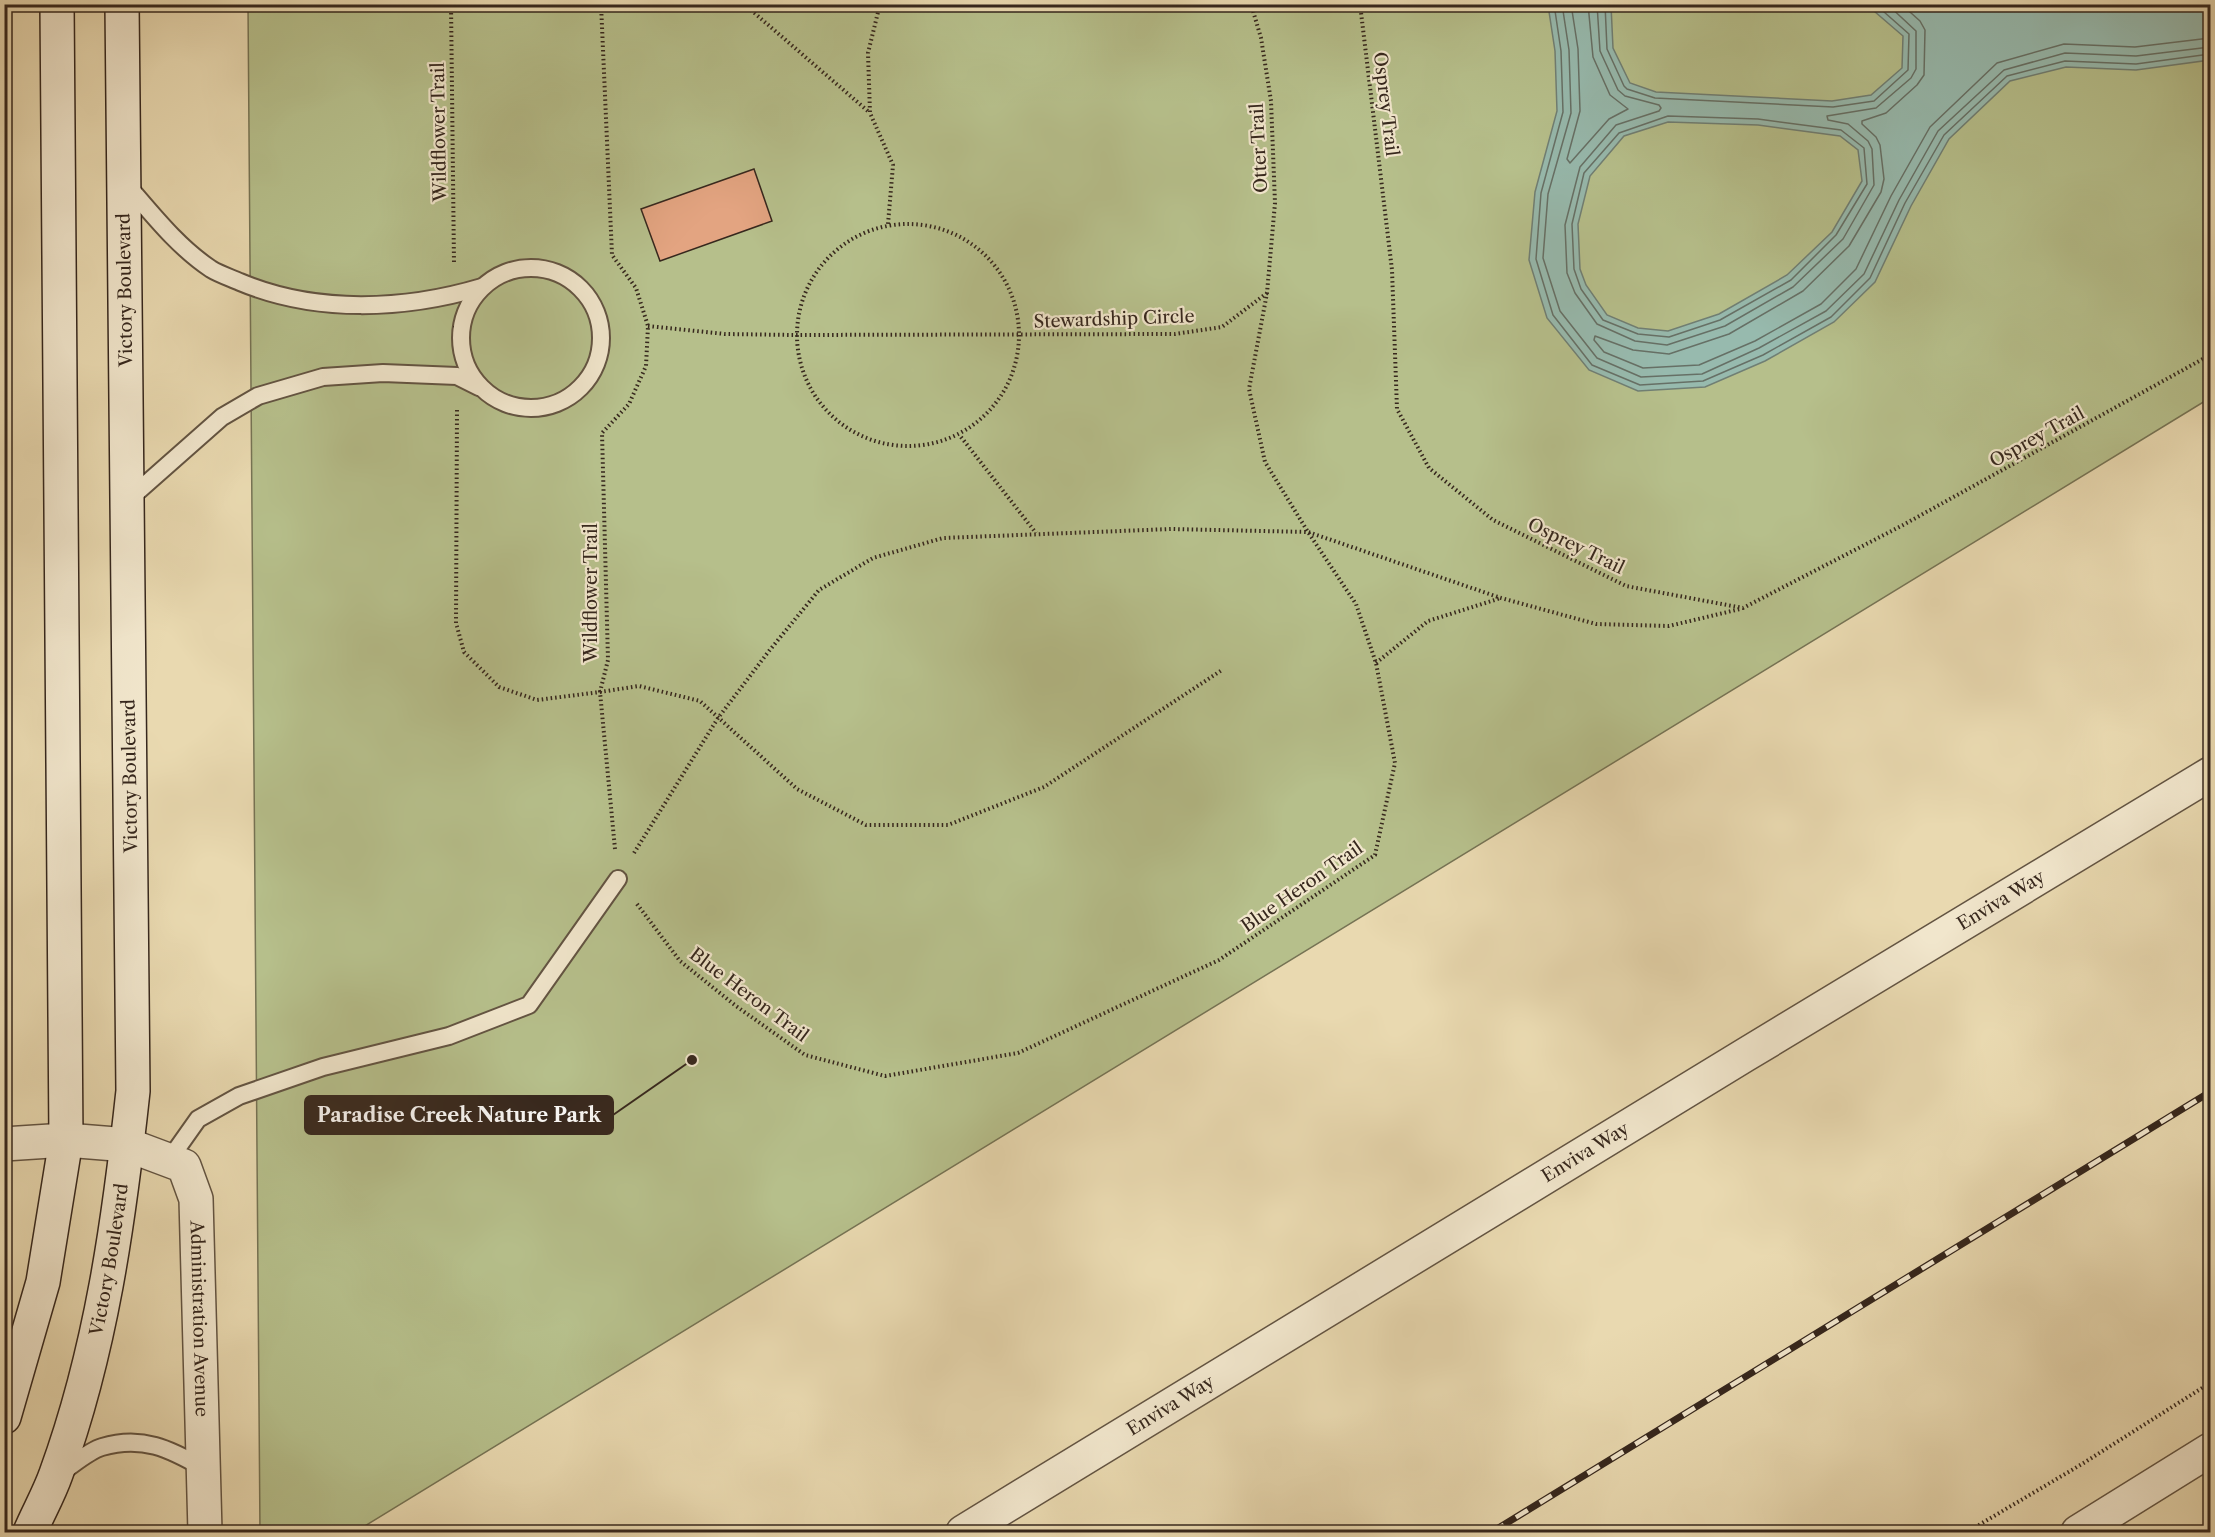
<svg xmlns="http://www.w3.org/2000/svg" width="2215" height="1537" viewBox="0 0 2215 1537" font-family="'Libre Caslon Text',serif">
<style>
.green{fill:#b6bf8b;stroke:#767354;stroke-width:1.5}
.water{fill:#97baae;stroke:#707f74;stroke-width:1.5;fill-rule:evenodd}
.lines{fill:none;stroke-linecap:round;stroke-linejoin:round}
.shore{stroke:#667066;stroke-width:1.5}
.building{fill:#e3a481;stroke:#36271d;stroke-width:1.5}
.service-casing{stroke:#635442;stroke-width:20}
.minor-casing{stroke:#635442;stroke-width:36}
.secondary-casing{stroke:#36271d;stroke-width:36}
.path{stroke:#36271d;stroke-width:4;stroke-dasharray:1.5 3;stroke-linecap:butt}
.service{stroke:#f1e6cc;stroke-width:16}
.minor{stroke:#f1e6cc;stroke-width:33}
.secondary{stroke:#f1e6cc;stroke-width:33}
.rail-casing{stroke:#36271d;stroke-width:7}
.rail{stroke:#f1e6cc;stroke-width:4.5;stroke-dasharray:14;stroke-linecap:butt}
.labels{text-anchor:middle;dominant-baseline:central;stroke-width:4.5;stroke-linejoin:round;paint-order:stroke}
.street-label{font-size:18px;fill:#36271d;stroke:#f1e6cc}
.leader{fill:none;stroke:#36271d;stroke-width:2}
.callout-dot{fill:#36271d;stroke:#f1e6cc;stroke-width:2}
.callout{fill:#36271d;stroke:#36271d;stroke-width:2}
.callout-label{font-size:20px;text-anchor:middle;font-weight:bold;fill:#fff}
</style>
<rect width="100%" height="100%" fill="#e9d9b0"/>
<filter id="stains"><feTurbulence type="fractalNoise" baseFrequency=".00333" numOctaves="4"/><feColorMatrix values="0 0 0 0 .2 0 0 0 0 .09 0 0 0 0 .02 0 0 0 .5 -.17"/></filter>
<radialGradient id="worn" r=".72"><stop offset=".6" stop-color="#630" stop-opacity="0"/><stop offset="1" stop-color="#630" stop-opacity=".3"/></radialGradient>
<polygon class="green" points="248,5 2210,5 2210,398 355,1532 260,1532"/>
<path class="water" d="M 2103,5 L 2210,5 L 2210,60 L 2136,70 L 2066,67 L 2010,81 L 1949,139 L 1911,206 L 1875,282 L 1834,322 L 1765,361 L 1705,387 L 1638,391 L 1589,370 L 1547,318 L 1529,260 L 1535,192 L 1557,111 L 1555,51 L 1548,5 L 1611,5 L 1613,48 L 1630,83 L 1656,92 L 1832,101 L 1871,95 L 1902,68 L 1903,36 L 1867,5 ZM 1668,122 L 1758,125 L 1840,136 L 1858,150 L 1862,181 L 1832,232 L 1787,275 L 1719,314 L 1668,331 L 1638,328 L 1607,315 L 1586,285 L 1580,269 L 1578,224 L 1590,176 L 1624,136 Z"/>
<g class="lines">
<g class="shore">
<polyline points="1554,4 1561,51 1563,112 1541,193 1536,259 1553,315 1592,365 1640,385 1703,381 1763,355 1831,317 1870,278 1905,203 1944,135 2007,76 2065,61 2136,64 2210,54"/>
<polyline points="1562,4 1569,50 1571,113 1548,194 1543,258 1560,311 1597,358 1641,377 1702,374 1759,348 1826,311 1864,274 1899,200 1938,131 2004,70 2065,53 2136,56 2210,47"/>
<polyline points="1571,4 1578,49 1580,111 1567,159 1570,163 1609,119 1628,109 1610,95 1593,57 1588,4"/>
<polyline points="1597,4 1600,51 1618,90 1625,96 1659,105 1661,108 1659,111 1616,125 1580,167 1565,225 1567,273 1575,293 1597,324 1635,341 1667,345 1725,326 1793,287 1843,239 1874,185 1872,149 1868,141 1848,124 1828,120 1827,116 1876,108 1911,78 1916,69 1916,31 1887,4"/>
<polyline points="1605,4 1607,49 1624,86 1627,89 1655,98 1833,107 1874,101 1908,70 1909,34 1875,4"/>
<polyline points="1901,4 1920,21 1925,30 1924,75 1917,85 1886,113 1862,121 1862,124 1876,137 1880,145 1884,179 1881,192 1849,246 1803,291 1729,334 1669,354 1633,350 1595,336 1594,340 1604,352 1643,368 1699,365 1755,341 1821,304 1856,269 1891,196 1930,127 1997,63 2064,44 2135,47 2210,38"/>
<polygon points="1668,116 1758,119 1841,130 1864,148 1867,184 1836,235 1791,280 1720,320 1669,337 1638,334 1603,320 1581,289 1574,269 1572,224 1584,173 1619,133"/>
</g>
</g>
<g class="building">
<polygon points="754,169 772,221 660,261 641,209"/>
<polygon points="4,790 7,790 9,843 4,843"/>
<polygon points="4,894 6,894 7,930 4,930"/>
</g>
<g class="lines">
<defs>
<g id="service">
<path d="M 127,185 C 153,215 178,247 211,269 C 219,274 231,278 240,282 C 316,314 405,310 482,287"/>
<circle cx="531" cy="338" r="70"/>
<polyline points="128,500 222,417 258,396 323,377 383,373 457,376 479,387"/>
<polyline points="169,1160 198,1119 239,1096 323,1067 449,1036 529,1005 618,879"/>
<path d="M 59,1474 C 72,1466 88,1451 102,1447 C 142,1435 170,1449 203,1468"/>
</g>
<g id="minor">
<path id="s1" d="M 4,1144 L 66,1140 L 128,1145 L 184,1166 L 196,1199 L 205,1532"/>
<path id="s2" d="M 963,1532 L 1745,1055 L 2210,774"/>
<polyline points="2078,1532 2210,1450"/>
</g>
<g id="secondary">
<polyline points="4,1417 43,1282 66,1140 57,4"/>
<path id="s3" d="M 30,1532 C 38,1513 49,1494 56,1474 C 101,1351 119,1221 133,1091 L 122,4"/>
</g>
</defs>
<use href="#service" class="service-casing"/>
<use href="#minor" class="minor-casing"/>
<use href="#secondary" class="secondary-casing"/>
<g class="path">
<polyline points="451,4 454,264"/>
<polyline points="744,4 869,112"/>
<polyline points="880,4 868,53 870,113 893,165 888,224"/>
<polyline points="1360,4 1392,270 1397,409 1429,468 1493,520 1626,586 1743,608 1903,525 2210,355"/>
<circle cx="908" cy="335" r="111"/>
<polyline points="455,326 456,345"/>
<polyline points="648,326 725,334 795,335 1175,334 1222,327 1267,293"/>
<polyline points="457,410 456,623 464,652 499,687 537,700 600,692 608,660 602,433 629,404 646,366 648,326 636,288 612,255 601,4"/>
<polyline points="961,437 1036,533"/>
<polyline points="1376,663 1428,621 1501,598"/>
<polyline points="615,849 600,692 639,686 700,701 797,789 866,825 948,825 1044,787 1222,670"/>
<polyline points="634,853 718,718 769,651 819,590 873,558 943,538 1171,529 1308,532 1501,598 1596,624 1669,626 1740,609"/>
<polyline points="637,904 680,961 736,1006 805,1055 885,1076 1018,1053 1219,960 1375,855 1395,763 1376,663 1356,604 1308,532 1265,462 1249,389 1267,293 1275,203 1271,101 1261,38 1251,4"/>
<polyline points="1967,1532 2082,1464 2210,1383"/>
</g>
<use href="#service" class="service"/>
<use href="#minor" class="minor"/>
<use href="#secondary" class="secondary"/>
<defs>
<polyline id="rail" points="1492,1532 2210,1092"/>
</defs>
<use href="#rail" class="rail-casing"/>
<use href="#rail" class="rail"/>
</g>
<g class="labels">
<g class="street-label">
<text transform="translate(1386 104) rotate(83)">Osprey Trail</text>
<text transform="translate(439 132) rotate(-91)">Wildflower Trail</text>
<text transform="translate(1259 148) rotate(-93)">Otter Trail</text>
<text transform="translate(125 290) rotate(-91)">Victory Boulevard</text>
<text transform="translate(1114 319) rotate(-2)">Stewardship Circle</text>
<text transform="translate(2037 437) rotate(-29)">Osprey Trail</text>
<text transform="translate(1576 546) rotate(26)">Osprey Trail</text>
<text transform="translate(591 593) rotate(-90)">Wildflower Trail</text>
<text transform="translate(130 776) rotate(-91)">Victory Boulevard</text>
<text transform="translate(1302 887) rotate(-35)">Blue Heron Trail</text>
<text stroke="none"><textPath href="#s2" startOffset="1215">Enviva Way</textPath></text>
<text transform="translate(749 995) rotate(37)">Blue Heron Trail</text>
<text stroke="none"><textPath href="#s2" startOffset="729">Enviva Way</textPath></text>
<text stroke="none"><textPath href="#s3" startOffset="285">Victory Boulevard</textPath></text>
<text stroke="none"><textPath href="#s1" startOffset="339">Administration Avenue</textPath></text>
<text stroke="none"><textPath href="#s2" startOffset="243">Enviva Way</textPath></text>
</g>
</g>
<path class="leader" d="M692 1060L613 1115"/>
<circle class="callout-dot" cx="692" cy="1060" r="6"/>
<rect class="callout" x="305" y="1096" width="308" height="38" rx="6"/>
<g class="callout-label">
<text x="459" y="1122">Paradise Creek Nature Park</text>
</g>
<rect width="2215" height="1537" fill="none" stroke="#e9d9b0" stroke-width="24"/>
<rect x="6" y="6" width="2203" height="1525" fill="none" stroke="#36271d" stroke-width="3"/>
<rect x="12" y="12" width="2191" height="1513" fill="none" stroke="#36271d" stroke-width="1.5"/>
<rect width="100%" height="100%" filter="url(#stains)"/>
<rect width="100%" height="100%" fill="url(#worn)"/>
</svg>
